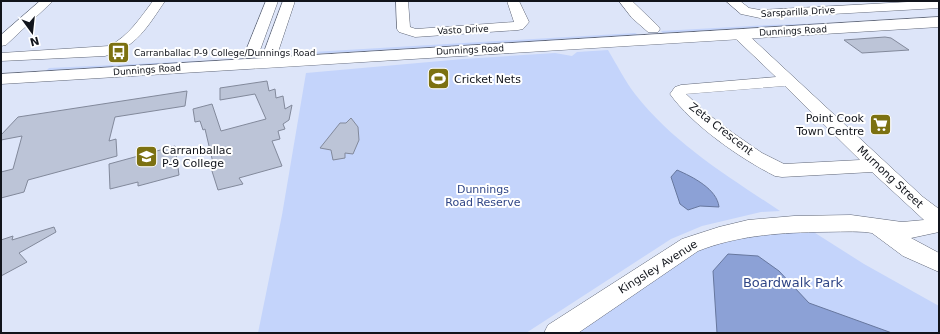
<svg xmlns="http://www.w3.org/2000/svg" width="940" height="334" viewBox="0 0 940 334" font-family="'DejaVu Sans',sans-serif">
<style>
.green{fill:#c4d4fb}
.water{fill:#8ca1d6;stroke:#67779e}
.building{fill:#bcc4d7;stroke:#82899b}
.lines{fill:none;stroke-linecap:round;stroke-linejoin:round}
.minor-casing{stroke:#5f6677;stroke-width:1}
.major-casing{stroke:#5f6677;stroke-width:1}
.minor{fill:#fff;fill-rule:evenodd}
.major{fill:#fff;fill-rule:evenodd}
.labels{text-anchor:middle;dominant-baseline:central;stroke-width:4;stroke-linejoin:round;paint-order:stroke}
.far-street-label{font-size:9px;fill:#11141b;stroke:#fff}
.far-poi-label{font-size:9px;fill:#11141b;stroke:#fff;text-anchor:start}
.poi-label{font-size:11px;fill:#11141b;stroke:#fff;text-anchor:start}
.street-label{font-size:11px;fill:#11141b;stroke:#fff}
.park-label{font-size:11px;fill:#304687;stroke:#fff}
.near-park-label{font-size:13px;fill:#304687;stroke:#fff}
</style>
<rect width="100%" height="100%" fill="#dde5f9"/>
<g class="green">
<path d="M 863,22 L 874,22 C 804,27 734,29 663,33 L 661,31 L 768,25 Z"/>
<path d="M 635,33 L 641,36 C 519,44 397,49 276,56 L 279,54 Z"/>
<path d="M 608,50 C 617,65 625,81 635,94 C 674,144 729,177 780,211 L 761,212 L 702,226 L 671,239 L 526,333 L 258,333 L 282,215 L 306,73 L 463,59 L 555,53 L 572,56 L 577,52 Z"/>
<polygon points="242,59 242,61 44,73 49,68"/>
<polygon points="812,231 864,264 939,306 939,333 572,333 706,246 734,236"/>
</g>
<g class="water">
<path d="M 677,170 C 693,177 717,189 719,207 L 700,206 L 688,210 L 680,204 L 671,177 Z"/>
<polygon points="728,254 758,256 779,271 809,303 892,333 717,333 713,271"/>
</g>
<g class="building">
<polygon points="885,37 891,38 909,50 862,53 844,40"/>
<polygon points="267,81 269,91 275,89 276,98 283,96 285,109 292,105 289,120 283,124 285,129 278,131 280,139 272,141 282,166 239,178 243,184 218,190 211,168 214,167 205,129 203,130 200,121 195,122 193,109 212,104 221,131 266,119 255,94 220,100 220,88"/>
<polygon points="187,91 185,106 115,117 109,141 116,139 117,156 28,180 24,192 1,198 1,172 13,169 22,136 1,140 1,135 18,117"/>
<polygon points="351,118 358,127 359,140 353,154 345,153 345,158 333,160 331,150 320,148 340,123 346,123"/>
<polygon points="175,146 179,175 138,186 138,182 110,189 109,164"/>
<polygon points="54,227 56,232 19,253 27,262 1,276 1,240 13,236 12,240"/>
</g>
<g class="lines">
<defs>
<g id="minor">
<polygon points="40,1 53,1 6,45 1,46 1,35"/>
<path d="M 153,1 L 165,1 C 148,26 136,48 105,56 L 1,61 L 1,53 L 109,46 C 129,36 140,18 153,1 Z"/>
<polygon points="266,1 278,1 259,53 257,56 247,56 245,53"/>
<polygon points="283,1 295,1 278,52 276,55 266,55 264,52"/>
<polygon points="396,1 408,1 410,27 416,29 514,22 507,1 519,1 529,22 523,29 518,30 415,37 399,32 397,29"/>
<polygon points="619,1 632,1 658,26 660,29 658,32 648,32 632,18"/>
<polygon points="726,1 740,1 749,8 760,10 926,1 939,1 939,8 760,18 741,14"/>
<path d="M 739,30 L 744,31 L 923,197 L 939,209 L 939,232 L 911,238 L 939,253 L 939,272 L 903,256 L 872,233 L 865,232 C 849,231 832,232 816,232 C 775,233 736,236 698,251 L 578,333 L 544,333 L 548,325 L 682,239 L 719,227 L 748,220 L 794,216 L 851,215 L 902,222 L 924,220 L 872,172 L 782,177 L 775,176 C 741,159 692,125 670,94 L 675,87 L 681,85 L 776,77 L 734,37 L 732,34 L 734,31 ZM 785,86 L 860,160 L 784,164 L 762,153 L 733,133 L 704,111 L 686,94 Z"/>
</g>
<polygon id="major" points="939,17 939,27 1,84 1,74"/>
</defs>
<use href="#minor" class="minor-casing"/>
<use href="#major" class="major-casing"/>
<use href="#minor" class="minor"/>
<use href="#major" class="major"/>
</g>
<defs>
<symbol id="bus-square" viewBox="-11 -11 22 22"><rect x="-9" y="-9" width="18" height="18" rx="4" fill="#7c7111" stroke="#fff"/><path d="M-5-6H5V4H4V6H2V4H-2V6H-4V4H-5ZM-3.5-4V0h7V-4ZM-3.5 1.2v1.5H-2V1.2ZM2 1.2v1.5H3.5V1.2Z" fill="#fff"/></symbol>
<symbol id="stadium-square" viewBox="-11 -11 22 22"><rect x="-9" y="-9" width="18" height="18" rx="4" fill="#7c7111" stroke="#fff"/><path d="M0-5a6.5 5 0 1 0 0 10a6.5 5 0 1 0 0-10ZM-3.5-1.8h7v3.6h-7Z" fill="#fff"/></symbol>
<symbol id="supermarket-square" viewBox="-11 -11 22 22"><rect x="-9" y="-9" width="18" height="18" rx="4" fill="#7c7111" stroke="#fff"/><path d="M-6-5.5h2.5l.6 2H6L4.5 2H-2.5L-4.4-4H-6ZM-1.5 3.2a1.3 1.3 0 1 0 .1 0ZM3 3.2a1.3 1.3 0 1 0 .1 0Z" fill="#fff"/></symbol>
<symbol id="school-square" viewBox="-11 -11 22 22"><rect x="-9" y="-9" width="18" height="18" rx="4" fill="#7c7111" stroke="#fff"/><path d="M0-5L7-2L0 1L-7-2ZM-4 1L0 2.5L4 1V4Q0 6-4 4Z" fill="#fff"/></symbol>
</defs>
<g fill-rule="evenodd">
<use href="#bus-square" x="106" y="40" width="25" height="25"/>
<use href="#stadium-square" x="426" y="66" width="25" height="25"/>
<use href="#supermarket-square" x="868" y="112" width="25" height="25"/>
<use href="#school-square" x="134" y="144" width="25" height="25"/>
</g>
<g class="labels">
<g class="far-street-label">
<text transform="translate(798 12) rotate(-3)">Sarsparilla Drive</text>
<text transform="translate(463 30) rotate(-3)">Vasto Drive</text>
<text transform="translate(793 31) rotate(-3)">Dunnings Road</text>
<text transform="translate(470 50) rotate(-3)">Dunnings Road</text>
<text transform="translate(147 70) rotate(-4)">Dunnings Road</text>
</g>
<g class="far-poi-label">
<text x="134" y="53">Carranballac P-9 College/Dunnings Road</text>
</g>
<g class="poi-label">
<text x="454" y="79">Cricket Nets</text>
<text x="864" y="118" text-anchor="end">Point Cook<tspan x="864" dy="13">Town Centre</tspan></text>
<text x="162" y="150">Carranballac<tspan x="162" dy="13">P-9 College</tspan></text>
</g>
<g class="street-label">
<text transform="translate(721 129) rotate(38)">Zeta Crescent</text>
<text transform="translate(890 177) rotate(43)">Murnong Street</text>
<text transform="translate(658 267) rotate(-32)">Kingsley Avenue</text>
</g>
<g class="park-label">
<text x="483" y="189">Dunnings<tspan x="483" dy="13">Road Reserve</tspan></text>
</g>
<g class="near-park-label">
<text x="793" y="282">Boardwalk Park</text>
</g>
</g>
<rect width="940" height="334" fill="none" stroke="#11141b" stroke-width="4"/>
<g transform="translate(32 32) rotate(165)" stroke="#ffffff" stroke-width="3" paint-order="stroke">
<path d="M0-3L7 15L0 10L-7 15Z" fill="#11141b"/>
<text y="-6" font-size="11" font-weight="bold" text-anchor="middle" fill="#11141b">N</text>
</g>
</svg>
